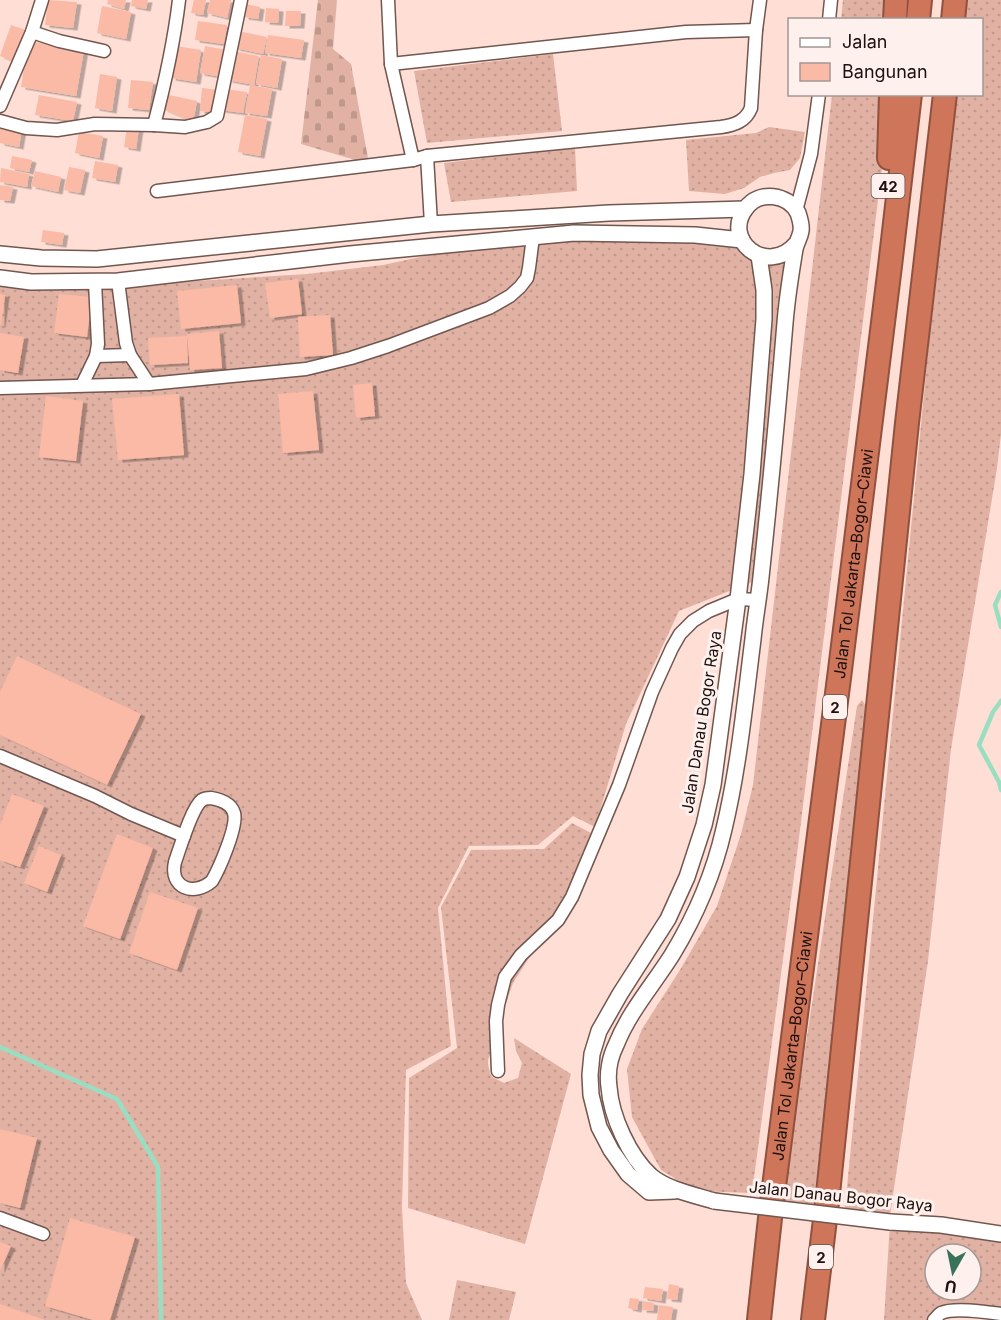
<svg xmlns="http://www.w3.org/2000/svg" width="1001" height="1320" viewBox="0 0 1001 1320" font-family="Inter,sans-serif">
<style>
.grass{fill:url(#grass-dots);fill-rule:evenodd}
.cemetery{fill:url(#cemetery-stones)}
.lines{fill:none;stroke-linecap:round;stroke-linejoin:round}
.stream{stroke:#9adec1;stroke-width:4.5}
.building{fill:#fbbaa6;filter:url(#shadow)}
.minor-casing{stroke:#71574f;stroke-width:15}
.tertiary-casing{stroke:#71574f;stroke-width:18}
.motorway-casing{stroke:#90523f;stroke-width:26}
.minor{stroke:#fff;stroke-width:12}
.tertiary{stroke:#fff;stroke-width:15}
.motorway{stroke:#cf755a;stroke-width:22}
.tertiary-bridge-casing{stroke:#71574f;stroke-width:18;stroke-linecap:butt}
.tertiary-bridge{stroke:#fff;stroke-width:15}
.labels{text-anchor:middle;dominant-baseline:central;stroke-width:6;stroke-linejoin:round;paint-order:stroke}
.shield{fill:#fdf0ed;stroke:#605451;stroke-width:1.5}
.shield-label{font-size:15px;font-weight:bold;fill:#1c110e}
.street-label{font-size:16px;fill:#1c110e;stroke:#fdf0ed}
</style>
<defs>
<pattern id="grass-dots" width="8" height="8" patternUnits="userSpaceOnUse" patternTransform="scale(1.5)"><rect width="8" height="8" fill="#e1b2a4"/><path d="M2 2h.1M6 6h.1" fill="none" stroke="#c0988c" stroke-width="1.8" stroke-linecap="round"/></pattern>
<pattern id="cemetery-stones" width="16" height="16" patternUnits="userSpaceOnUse" patternTransform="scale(1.5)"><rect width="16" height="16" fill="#e1b2a4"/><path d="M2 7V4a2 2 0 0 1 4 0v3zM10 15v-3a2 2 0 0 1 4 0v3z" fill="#c0988c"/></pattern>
<filter id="shadow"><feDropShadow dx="4.5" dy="2.5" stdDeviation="0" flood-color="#0004"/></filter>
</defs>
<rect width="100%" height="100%" fill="#feded5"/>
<g class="grass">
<polygon points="843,0 903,0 900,19 841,20"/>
<polygon points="967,0 1001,0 1001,434 997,468 951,749 928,961 890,1215 845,1208 933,301 956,95 982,94 982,20 965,19"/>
<polygon points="553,54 562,131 427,143 414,71"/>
<polygon points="832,95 891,95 798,846 752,1193 696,1191 661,1170 632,1117 627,1069 642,1029 680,970 717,906 741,834 753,785"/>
<polygon points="769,127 805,132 800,158 790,170 774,173 760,177 744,188 725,194 689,191 686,140 756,133"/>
<polygon points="575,147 577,191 451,202 444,163"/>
<polygon points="627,229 743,242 750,251 796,244 760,579 679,611 626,724 595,827 573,816 538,845 469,846 438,908 451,1046 406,1070 402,1207 406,1283 422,1320 0,1320 0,275 52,282 164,283 307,274 383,265 434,254"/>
<polygon points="862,700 866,706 817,1206 782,1202 857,706"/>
<path d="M 572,823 L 591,833 L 561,908 L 513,983 L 502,1015 L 499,1044 C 487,1056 485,1061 492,1077 L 504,1083 L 518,1078 L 522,1063 L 516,1051 L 514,1038 L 571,1074 L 525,1244 L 408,1208 L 409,1078 L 457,1048 L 441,907 L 471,850 L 544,849 Z"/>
<path d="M 890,1222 L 1001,1234 L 1001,1314 L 962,1310 L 935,1320 L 884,1320 ZM 935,1254 L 971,1254 L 971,1290 L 935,1290 Z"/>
<polygon points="457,1280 516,1292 509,1320 449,1320"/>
</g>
<polygon class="cemetery" points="318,0 337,0 333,49 351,64 369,164 301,144"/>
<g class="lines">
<g class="stream">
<polyline points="1001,592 995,605 1001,627"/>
<polyline points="1001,701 993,712 979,745 999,782 1001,790"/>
<polyline points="0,1047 117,1099 158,1167 161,1320"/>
</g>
</g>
<g class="building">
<polygon points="48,0 77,2 73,28 45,25"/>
<polygon points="108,0 126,0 124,9 107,4"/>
<polygon points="132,0 148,0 146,9 131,6"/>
<polygon points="194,0 206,0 203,15 191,13"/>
<polygon points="210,0 231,0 227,18 207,13"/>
<polygon points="246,4 260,7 258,19 244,17"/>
<polygon points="102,6 131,12 126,39 97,33"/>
<polygon points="266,8 279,9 278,23 265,22"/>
<polygon points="286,11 301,11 300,26 285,26"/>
<polygon points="198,21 227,25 224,44 195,40"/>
<polygon points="11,25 25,30 13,61 0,56"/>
<polygon points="238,31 267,37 263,54 235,48"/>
<polygon points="268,35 304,40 301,58 265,53"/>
<polygon points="28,41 84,50 76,96 21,87"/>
<polygon points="176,46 201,50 196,82 171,78"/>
<polygon points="205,46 226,50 221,77 200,73"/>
<polygon points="233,51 259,56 254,85 228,80"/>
<polygon points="261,55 282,59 277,88 256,84"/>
<polygon points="100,74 117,77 112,111 95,108"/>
<polygon points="131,80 153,82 149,110 128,108"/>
<polygon points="250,85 272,89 267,116 245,113"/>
<polygon points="202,88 219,90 217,113 200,111"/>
<polygon points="224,89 247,92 243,113 221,110"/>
<polygon points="165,94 197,101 193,122 163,109"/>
<polygon points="39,95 77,102 73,121 35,115"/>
<polygon points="245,115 267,119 260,156 238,152"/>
<polygon points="0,125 22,129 19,147 0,143"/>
<polygon points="127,127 139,128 136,149 124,147"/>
<polygon points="79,132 103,136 99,158 75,153"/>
<polygon points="12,156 32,160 29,172 10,168"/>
<polygon points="95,161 118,165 115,182 92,178"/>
<polygon points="69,167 85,170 80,193 64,190"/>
<polygon points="1,168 29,174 27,187 0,182"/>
<polygon points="35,171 61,177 58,192 31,186"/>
<polygon points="0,185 13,187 10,201 0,200"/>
<polygon points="43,230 64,233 62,245 41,242"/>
<polygon points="298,279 302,314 270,318 265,283"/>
<polygon points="237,285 241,323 181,329 177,291"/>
<polygon points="0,294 5,295 1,325 0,325"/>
<polygon points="59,294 92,297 87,337 54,333"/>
<polygon points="330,315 333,355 300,357 298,317"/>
<polygon points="219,331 222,368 190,370 187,334"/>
<polygon points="0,333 24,337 18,373 0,370"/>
<polygon points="187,336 188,363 150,365 148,338"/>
<polygon points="372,383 375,416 356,418 353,385"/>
<polygon points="313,391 319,450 283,453 278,394"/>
<polygon points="179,394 184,455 118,460 112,399"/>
<polygon points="46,396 83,401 76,461 39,457"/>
<polygon points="17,656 141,714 107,785 0,735 0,692"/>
<polygon points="12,794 44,806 20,867 0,860 0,825"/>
<polygon points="117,834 153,848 120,939 83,926"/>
<polygon points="39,846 61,855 47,892 24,883"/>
<polygon points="150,892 198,908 177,970 129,953"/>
<polygon points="0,1129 37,1138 20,1208 0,1203"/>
<polygon points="70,1218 135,1237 110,1320 93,1320 45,1306"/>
<polygon points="0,1242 11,1246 0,1271"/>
<polygon points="669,1284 679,1286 677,1300 667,1299"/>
<polygon points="645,1287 663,1289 661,1301 643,1298"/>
<polygon points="630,1298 639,1299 637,1310 628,1308"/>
<polygon points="643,1301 654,1303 653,1311 642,1310"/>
<polygon points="0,1304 45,1320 0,1320"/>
<polygon points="659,1305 673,1307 671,1320 657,1320"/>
</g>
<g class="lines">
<defs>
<g id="minor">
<path d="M 388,0 L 391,64 L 413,160 L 427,156 L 721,127 C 735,125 746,121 751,108 L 756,30 L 760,0"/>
<polyline points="829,20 831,0"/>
<polyline points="32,32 59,41 104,51"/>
<polyline points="391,64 686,32 756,30"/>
<polyline points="0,106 32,32 42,0"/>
<polyline points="0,121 26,128 57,130 95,124 154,125 185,127 207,122 217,116 241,0"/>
<path d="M 154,125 C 165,83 174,42 179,0"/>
<polyline points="427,156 431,224"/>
<polyline points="157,191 413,160"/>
<polyline points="796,211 811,154 819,94"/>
<polyline points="118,281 126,343 130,355 149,384"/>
<polyline points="96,356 130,355"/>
<polyline points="82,385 96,356 98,344 95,282"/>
<polyline points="0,388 149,384 306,369 351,358 388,346 489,308 510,296 520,287 527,278 529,268 533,237"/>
<polyline points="0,756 95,796 131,814 184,836"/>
<path d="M 211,798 C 221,800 231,803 234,813 C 238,826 219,869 212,881 C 194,897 169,888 175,862 C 180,848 192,807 202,800 C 205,798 208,798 211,798 Z"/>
<polyline points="498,1071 496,1021 498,1005 505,977 521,955 558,920 572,897 619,785 652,692 672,648 680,634 693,621 709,611 738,599 758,600"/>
<polyline points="0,1218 43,1234"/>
<path d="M 934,1320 C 937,1317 938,1315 941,1313 C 954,1307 987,1312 1001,1314"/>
</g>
<g id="tertiary">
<polyline points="0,254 41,258 97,259 431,224 609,213 745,209"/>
<polyline points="0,278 31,282 118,281 350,254 574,233 695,235 742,240"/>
<polyline points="675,1191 649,1192 628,1174 611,1150 599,1127 591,1095 590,1075 592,1054 599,1031 620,994 668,919 687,877 704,825 713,785 738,599 752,474 764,319 764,290 759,256"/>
<path d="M 714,1201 C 694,1195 666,1189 651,1176 C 629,1156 611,1116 609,1087 C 607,1073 610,1057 616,1045 C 629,1012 653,985 672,955 C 695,917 714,873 724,829 C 739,766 745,702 753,639 C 755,618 759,597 761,577 C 770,492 778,408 785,323 C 787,298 791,273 795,249 C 796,243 800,238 801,231 C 802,225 800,219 798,213 C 788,194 759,190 746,208 C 721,240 767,277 796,244"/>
<polyline points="890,1222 941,1225 1001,1234"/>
</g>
<g id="motorway">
<polyline points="895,20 896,0"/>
<polyline points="918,20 920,0"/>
<polyline points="953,20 955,0"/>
<polyline points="889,158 891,94"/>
<path id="s1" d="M 759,1320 L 770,1218 L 840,670 L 890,266 L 910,94"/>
<polyline points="813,1320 828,1194 907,423 945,94"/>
</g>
</defs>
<use href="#minor" class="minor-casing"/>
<use href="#tertiary" class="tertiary-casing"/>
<use href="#motorway" class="motorway-casing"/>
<use href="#minor" class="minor"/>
<use href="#tertiary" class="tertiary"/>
<use href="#motorway" class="motorway"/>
<defs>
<polyline id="tertiary-bridge" points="714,1201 890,1222"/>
</defs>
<use href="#tertiary-bridge" class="tertiary-bridge-casing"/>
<use href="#tertiary-bridge" class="tertiary-bridge"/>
</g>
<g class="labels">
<g class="shield">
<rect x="871.5" y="174" width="33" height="24" rx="4.5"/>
<rect x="823" y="695" width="24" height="24" rx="4.5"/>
<rect x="809" y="1245" width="24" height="24" rx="4.5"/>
</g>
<g class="shield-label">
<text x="888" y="186">42</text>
<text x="835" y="707">2</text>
<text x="821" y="1257">2</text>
</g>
<g class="street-label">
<text stroke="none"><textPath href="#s1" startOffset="762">Jalan Tol Jakarta–Bogor–Ciawi</textPath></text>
<text transform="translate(701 722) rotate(-81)">Jalan Danau Bogor Raya</text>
<text stroke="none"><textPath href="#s1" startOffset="276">Jalan Tol Jakarta–Bogor–Ciawi</textPath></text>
<text transform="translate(841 1196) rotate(6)">Jalan Danau Bogor Raya</text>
</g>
</g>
<rect x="788" y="18" width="195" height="78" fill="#fdf0ed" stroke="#a39794" stroke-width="1.5"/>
<rect x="800" y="38" width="30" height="9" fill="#ffffff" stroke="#a39794" stroke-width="1.5"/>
<text x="842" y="48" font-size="18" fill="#1c110e">Jalan</text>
<rect x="800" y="63" width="30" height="18" fill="#fbbaa6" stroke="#a39794" stroke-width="1.5"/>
<text x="842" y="78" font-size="18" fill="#1c110e">Bangunan</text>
<g transform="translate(953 1272) rotate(189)"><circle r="28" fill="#fdf0ed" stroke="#a39794" stroke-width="1.5"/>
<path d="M0-4.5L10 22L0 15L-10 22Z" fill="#38725b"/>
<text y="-9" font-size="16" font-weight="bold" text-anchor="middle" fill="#1c110e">U</text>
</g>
</svg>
